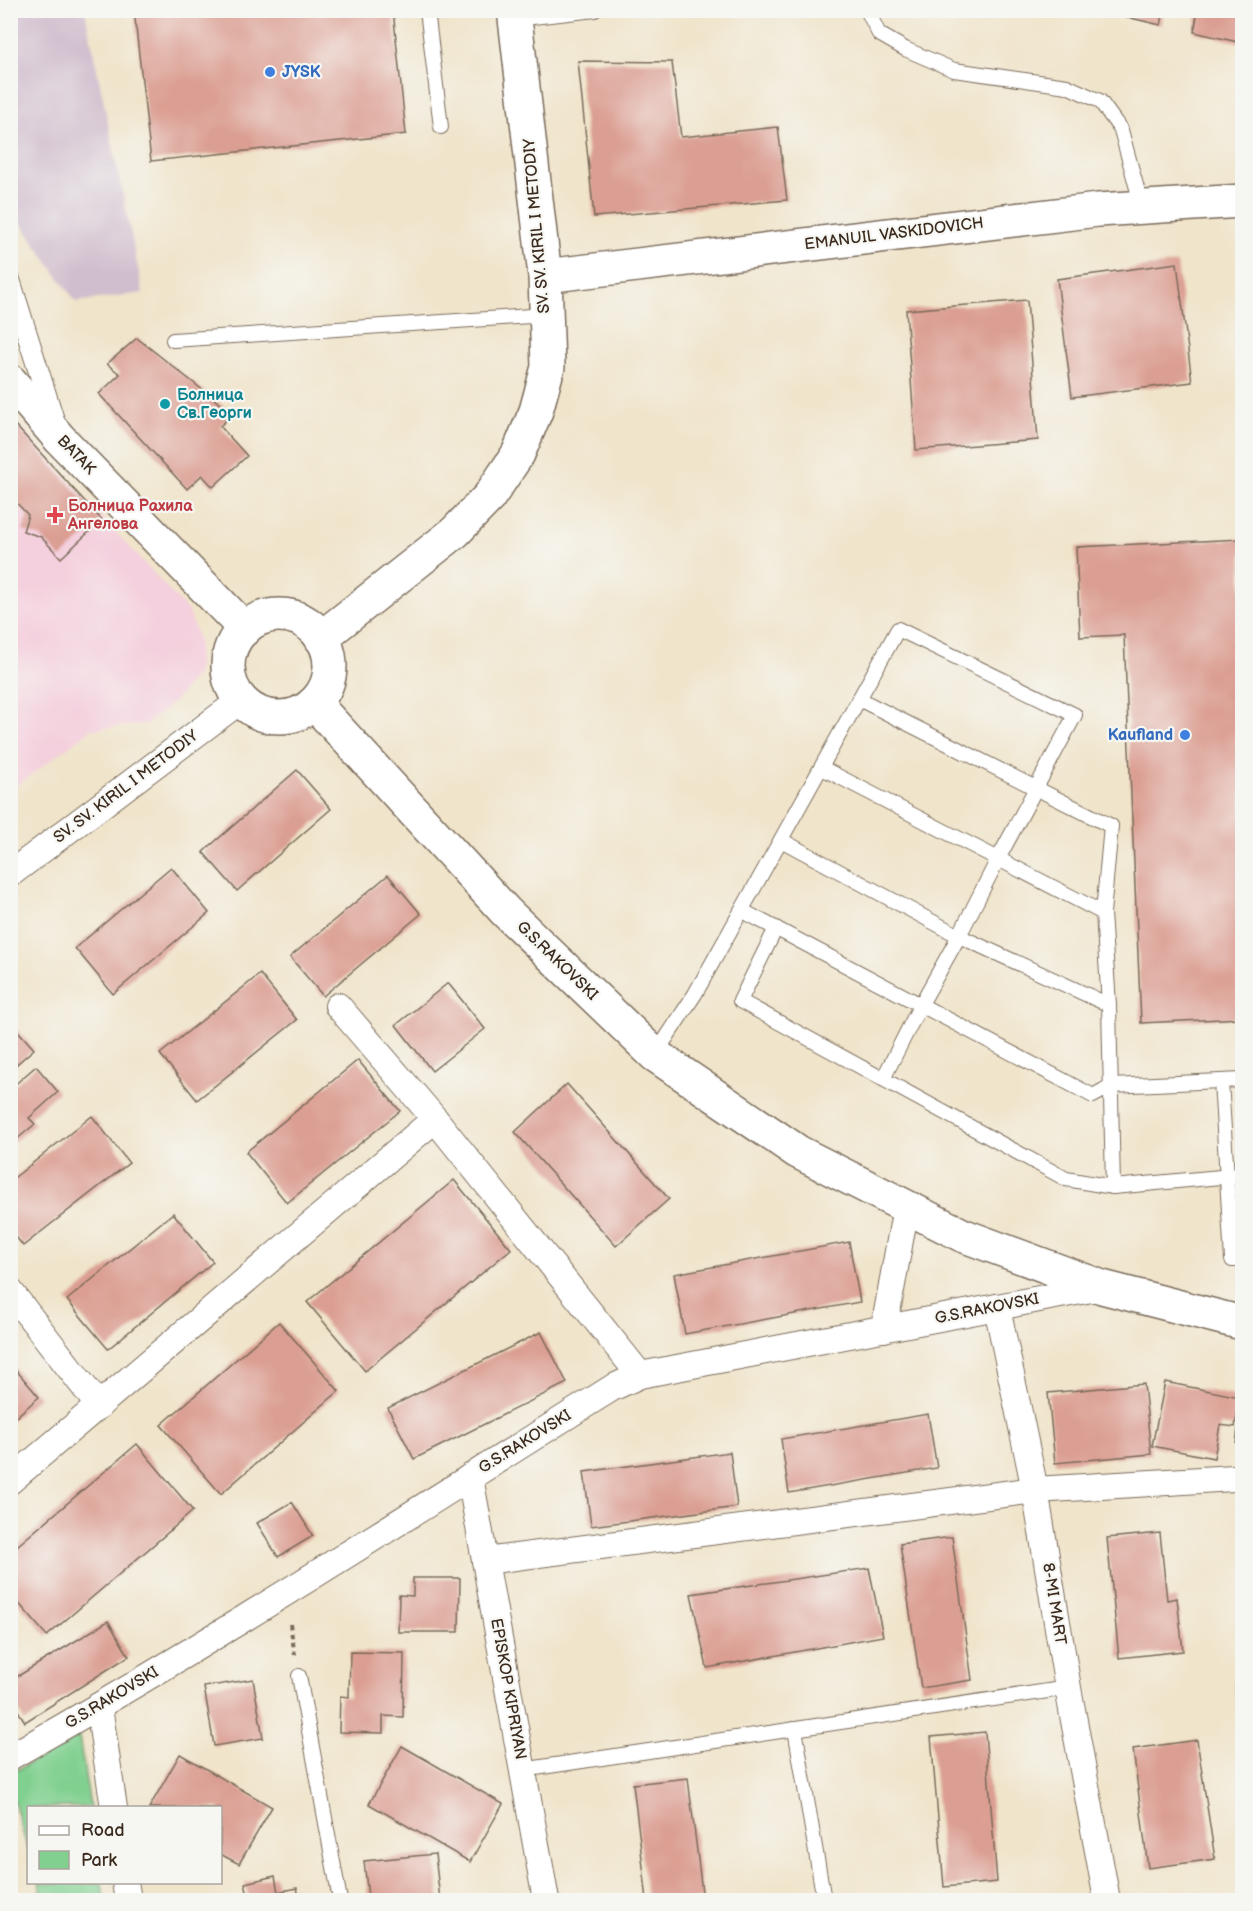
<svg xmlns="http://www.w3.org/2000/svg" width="1253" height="1911" viewBox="0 0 1253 1911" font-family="'Balsamiq Sans',sans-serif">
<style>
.built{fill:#f4cfdd}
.industrial{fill:#d0bdcd}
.green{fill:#81d090;stroke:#5e7d57;stroke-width:1.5}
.building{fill:#db9e92}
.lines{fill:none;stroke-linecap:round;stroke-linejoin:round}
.service-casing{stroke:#7a6b5a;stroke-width:16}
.pedestrian-casing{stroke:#7a6b5a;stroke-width:22}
.minor-casing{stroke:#7a6b5a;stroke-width:28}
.tertiary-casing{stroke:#7a6b5a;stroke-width:36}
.secondary-casing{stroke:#7a6b5a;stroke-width:36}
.path{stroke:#7a6b5a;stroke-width:4;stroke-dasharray:4.5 4.5;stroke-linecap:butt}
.service{stroke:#fff;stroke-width:14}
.pedestrian{stroke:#fff;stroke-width:20}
.minor{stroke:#fff;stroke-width:26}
.tertiary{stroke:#fff;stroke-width:33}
.secondary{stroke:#fff;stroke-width:33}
.shop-dot{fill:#3f7fe0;stroke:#f6f6f2;stroke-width:2}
.culture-dot{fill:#0f9aa8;stroke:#f6f6f2;stroke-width:2}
.health-dot{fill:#e0444e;stroke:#f6f6f2;stroke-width:2}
.labels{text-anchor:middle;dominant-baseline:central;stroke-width:4.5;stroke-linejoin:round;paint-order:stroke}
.shop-label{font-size:16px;font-weight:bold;fill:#366cbe;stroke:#f6f6f2;text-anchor:start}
.street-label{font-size:16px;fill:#3b2a1e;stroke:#f6f6f2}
.culture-label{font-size:16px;font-weight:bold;fill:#0d838f;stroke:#f6f6f2;text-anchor:start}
.health-label{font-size:16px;font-weight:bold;fill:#be3a42;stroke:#f6f6f2;text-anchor:start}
</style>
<rect width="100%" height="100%" fill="#f6f6f2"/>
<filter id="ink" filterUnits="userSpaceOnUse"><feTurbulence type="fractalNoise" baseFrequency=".0167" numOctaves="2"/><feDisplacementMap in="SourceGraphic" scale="12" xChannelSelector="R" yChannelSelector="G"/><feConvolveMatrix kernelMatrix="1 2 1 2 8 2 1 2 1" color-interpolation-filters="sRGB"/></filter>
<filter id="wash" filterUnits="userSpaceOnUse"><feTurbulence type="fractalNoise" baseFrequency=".008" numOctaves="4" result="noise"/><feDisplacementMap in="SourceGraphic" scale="24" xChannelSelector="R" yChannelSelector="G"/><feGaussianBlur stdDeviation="1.35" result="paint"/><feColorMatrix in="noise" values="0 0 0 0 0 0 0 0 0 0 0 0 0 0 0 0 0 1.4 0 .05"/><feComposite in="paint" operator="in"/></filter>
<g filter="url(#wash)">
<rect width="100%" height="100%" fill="#f0e4ca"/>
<polygon class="built" points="11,418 189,612 198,639 198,672 174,702 146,724 92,729 11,790"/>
<polygon class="industrial" points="10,11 85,11 143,293 76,302 11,209"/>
<g class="green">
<polygon points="1242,1682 1242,1733 1235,1683"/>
<polygon points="79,1736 90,1807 28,1808 28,1850 11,1791 11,1773"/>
<polygon points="39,1883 102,1883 104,1900 44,1900"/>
</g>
<g id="blocks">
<g class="building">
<polygon points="134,10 393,10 406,134 151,161"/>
<polygon points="1096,10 1164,10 1161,25"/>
<polygon points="1198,10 1242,10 1242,43 1194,32"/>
<polygon points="578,61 672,62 681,137 778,127 787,200 594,217"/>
<polygon points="1177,263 1192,382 1072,397 1057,279"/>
<polygon points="1027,300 1038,440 916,450 906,310"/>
<polygon points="137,338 233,414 220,426 247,456 213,487 202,475 187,489 99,394 120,374 107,364"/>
<polygon points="10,423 14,424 102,520 61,558 41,537 23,531 28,515 10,496"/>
<polygon points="1242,539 1242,1018 1141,1023 1124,635 1080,637 1076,547"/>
<polygon points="297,770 331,809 237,891 203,852"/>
<polygon points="171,867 209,913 113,994 75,948"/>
<polygon points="388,875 421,914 323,996 290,957"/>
<polygon points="260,974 297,1020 197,1100 160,1054"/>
<polygon points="448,983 485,1029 432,1071 396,1025"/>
<polygon points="10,1022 34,1049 10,1070"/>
<polygon points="358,1060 400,1111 287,1203 246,1152"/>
<polygon points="36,1066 58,1092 29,1118 35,1124 10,1145 10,1089"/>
<polygon points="567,1084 669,1199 616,1246 515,1132"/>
<polygon points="92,1116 129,1163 23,1246 10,1229 10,1181"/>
<polygon points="454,1180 511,1249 365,1371 307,1302"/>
<polygon points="173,1213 213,1262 108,1349 67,1300"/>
<polygon points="849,1242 860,1302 685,1334 674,1274"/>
<polygon points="279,1322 339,1391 221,1494 161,1425"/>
<polygon points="541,1332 567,1383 414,1459 388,1408"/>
<polygon points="10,1363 39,1397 10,1422"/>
<polygon points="1165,1382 1240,1397 1235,1427 1220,1425 1214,1458 1152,1446"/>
<polygon points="1144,1384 1151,1454 1055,1463 1048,1393"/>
<polygon points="1241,1407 1242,1407 1242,1444 1236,1443"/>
<polygon points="928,1414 937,1468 789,1493 781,1439"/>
<polygon points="137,1444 193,1511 47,1636 10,1593 10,1552"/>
<polygon points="730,1452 737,1507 591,1526 584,1472"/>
<polygon points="292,1502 313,1536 278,1557 257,1523"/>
<polygon points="1160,1533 1167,1600 1177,1598 1183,1651 1119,1658 1107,1538"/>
<polygon points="952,1537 972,1680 921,1688 900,1544"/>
<polygon points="869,1568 883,1636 707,1668 691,1594"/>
<polygon points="413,1578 460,1578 459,1632 398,1632 399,1595 413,1596"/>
<polygon points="108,1621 129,1656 25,1722 10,1698 10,1681"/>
<polygon points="350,1652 404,1653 403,1717 383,1716 383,1733 339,1732 340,1696 349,1697"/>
<polygon points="253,1679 263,1738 214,1746 204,1687"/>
<polygon points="985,1732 997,1882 944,1887 931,1737"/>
<polygon points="1197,1740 1215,1859 1148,1868 1133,1749"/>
<polygon points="402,1746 503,1804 470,1862 369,1804"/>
<polygon points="180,1754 272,1807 239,1864 220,1854 220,1808 149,1808"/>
<polygon points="688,1778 703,1900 647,1900 633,1784"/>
<polygon points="435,1854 440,1900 376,1900 376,1897 368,1897 364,1861"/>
<polygon points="275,1876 278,1892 297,1888 300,1900 249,1900 245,1883"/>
</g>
</g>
</g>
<g filter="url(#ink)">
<use href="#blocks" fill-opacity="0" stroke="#7a6b5a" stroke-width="1.5"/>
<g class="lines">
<defs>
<g id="service">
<polyline points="427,10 441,127"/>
<polyline points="867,10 879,34 905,49 954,70 1067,86 1100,101 1121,130 1142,207"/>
<polyline points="515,19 595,10"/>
<polyline points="173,340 546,315"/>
<polyline points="859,699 1111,826 1103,913 1109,1005 1113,1187"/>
<polyline points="822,768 1103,913"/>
<polyline points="781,840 959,936 1109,1005"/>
<polyline points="741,910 1093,1096 1111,1086 1242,1080"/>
<polyline points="776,928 740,1001 1066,1179 1113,1187 1242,1175"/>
<polyline points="655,1055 695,994 898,629 1075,715 998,859 959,936 920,1006 883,1079"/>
<polyline points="1221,1081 1232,1260 1242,1260"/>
<polyline points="299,1676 340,1900"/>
<polyline points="795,1729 824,1900"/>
<polyline points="522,1770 1068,1688"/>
</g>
<polyline id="pedestrian" points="10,280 55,423"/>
<g id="minor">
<polyline points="10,874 241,700"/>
<polyline points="338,1006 435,1119 640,1375"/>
<polyline points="10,1291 99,1406"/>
<polyline points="997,1307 1035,1490 1068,1688 1107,1900"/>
<polyline points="884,1329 906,1207"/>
<polyline points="470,1477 546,1900"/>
<polyline points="10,1481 435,1119"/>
<polyline points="485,1561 1035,1490 1234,1478"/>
<polyline points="99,1707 114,1808"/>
<path d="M 10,1757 C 215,1641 412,1513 612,1388 L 640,1375 L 1102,1287"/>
<polyline points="125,1882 128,1900"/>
</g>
<g id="tertiary">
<polyline points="545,276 1098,210 1242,201"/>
<polyline points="10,381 60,439 245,629"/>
</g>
<g id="secondary">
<circle cx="279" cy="666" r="51"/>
<polyline points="321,638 455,532 489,497 518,454 536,411 548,367 545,276 514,10"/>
<polyline points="314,703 506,912 655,1055 798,1152 962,1235 1102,1287 1242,1323"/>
</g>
</defs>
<use href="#service" class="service-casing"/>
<use href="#pedestrian" class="pedestrian-casing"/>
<use href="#minor" class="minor-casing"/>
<use href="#tertiary" class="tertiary-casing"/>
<use href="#secondary" class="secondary-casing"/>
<polyline class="path" points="290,1624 295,1655"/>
<use href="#service" class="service"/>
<use href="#pedestrian" class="pedestrian"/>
<use href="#minor" class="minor"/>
<use href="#tertiary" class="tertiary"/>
<use href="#secondary" class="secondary"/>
</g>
</g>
<g class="shop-dot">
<circle cx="270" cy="72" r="6"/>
<circle cx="1185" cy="735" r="6"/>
</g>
<circle class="culture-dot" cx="165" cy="404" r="6"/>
<path class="health-dot" d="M52 506h6v6h6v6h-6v6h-6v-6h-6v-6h6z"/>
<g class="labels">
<g class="shop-label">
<text x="282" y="72">JYSK</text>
<text x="1173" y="735" text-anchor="end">Kaufland</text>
</g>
<g class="street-label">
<text transform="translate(537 226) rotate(-95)">SV. SV. KIRIL I METODIY</text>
<text transform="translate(894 234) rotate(-7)">EMANUIL VASKIDOVICH</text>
<text transform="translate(76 455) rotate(46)">BATAK</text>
<text transform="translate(126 787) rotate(-37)">SV. SV. KIRIL I METODIY</text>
<text transform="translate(557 961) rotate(44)">G.S.RAKOVSKI</text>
<text transform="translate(987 1309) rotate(-11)">G.S.RAKOVSKI</text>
<text transform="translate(525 1442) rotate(-32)">G.S.RAKOVSKI</text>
<text transform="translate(1054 1604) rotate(81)">8-MI MART</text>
<text transform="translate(508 1689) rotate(80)">EPISKOP KIPRIYAN</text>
<text transform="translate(112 1698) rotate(-31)">G.S.RAKOVSKI</text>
</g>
<g class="culture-label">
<text x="177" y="395">Болница<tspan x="177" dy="18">Св.Георги</tspan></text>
</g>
<g class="health-label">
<text x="68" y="506">Болница Рахила<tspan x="68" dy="18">Ангелова</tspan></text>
</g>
</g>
<rect width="1253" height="1911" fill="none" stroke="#f6f6f2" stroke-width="36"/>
<rect x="27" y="1806" width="195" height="78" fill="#f6f6f2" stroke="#aba49d" stroke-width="1.5"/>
<rect x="39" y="1826" width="30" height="9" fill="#ffffff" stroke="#aba49d" stroke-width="1.5"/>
<text x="81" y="1836" font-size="18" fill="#3b2a1e">Road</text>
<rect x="39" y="1851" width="30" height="18" fill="#81d090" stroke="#aba49d" stroke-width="1.5"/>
<text x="81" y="1866" font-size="18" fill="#3b2a1e">Park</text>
</svg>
